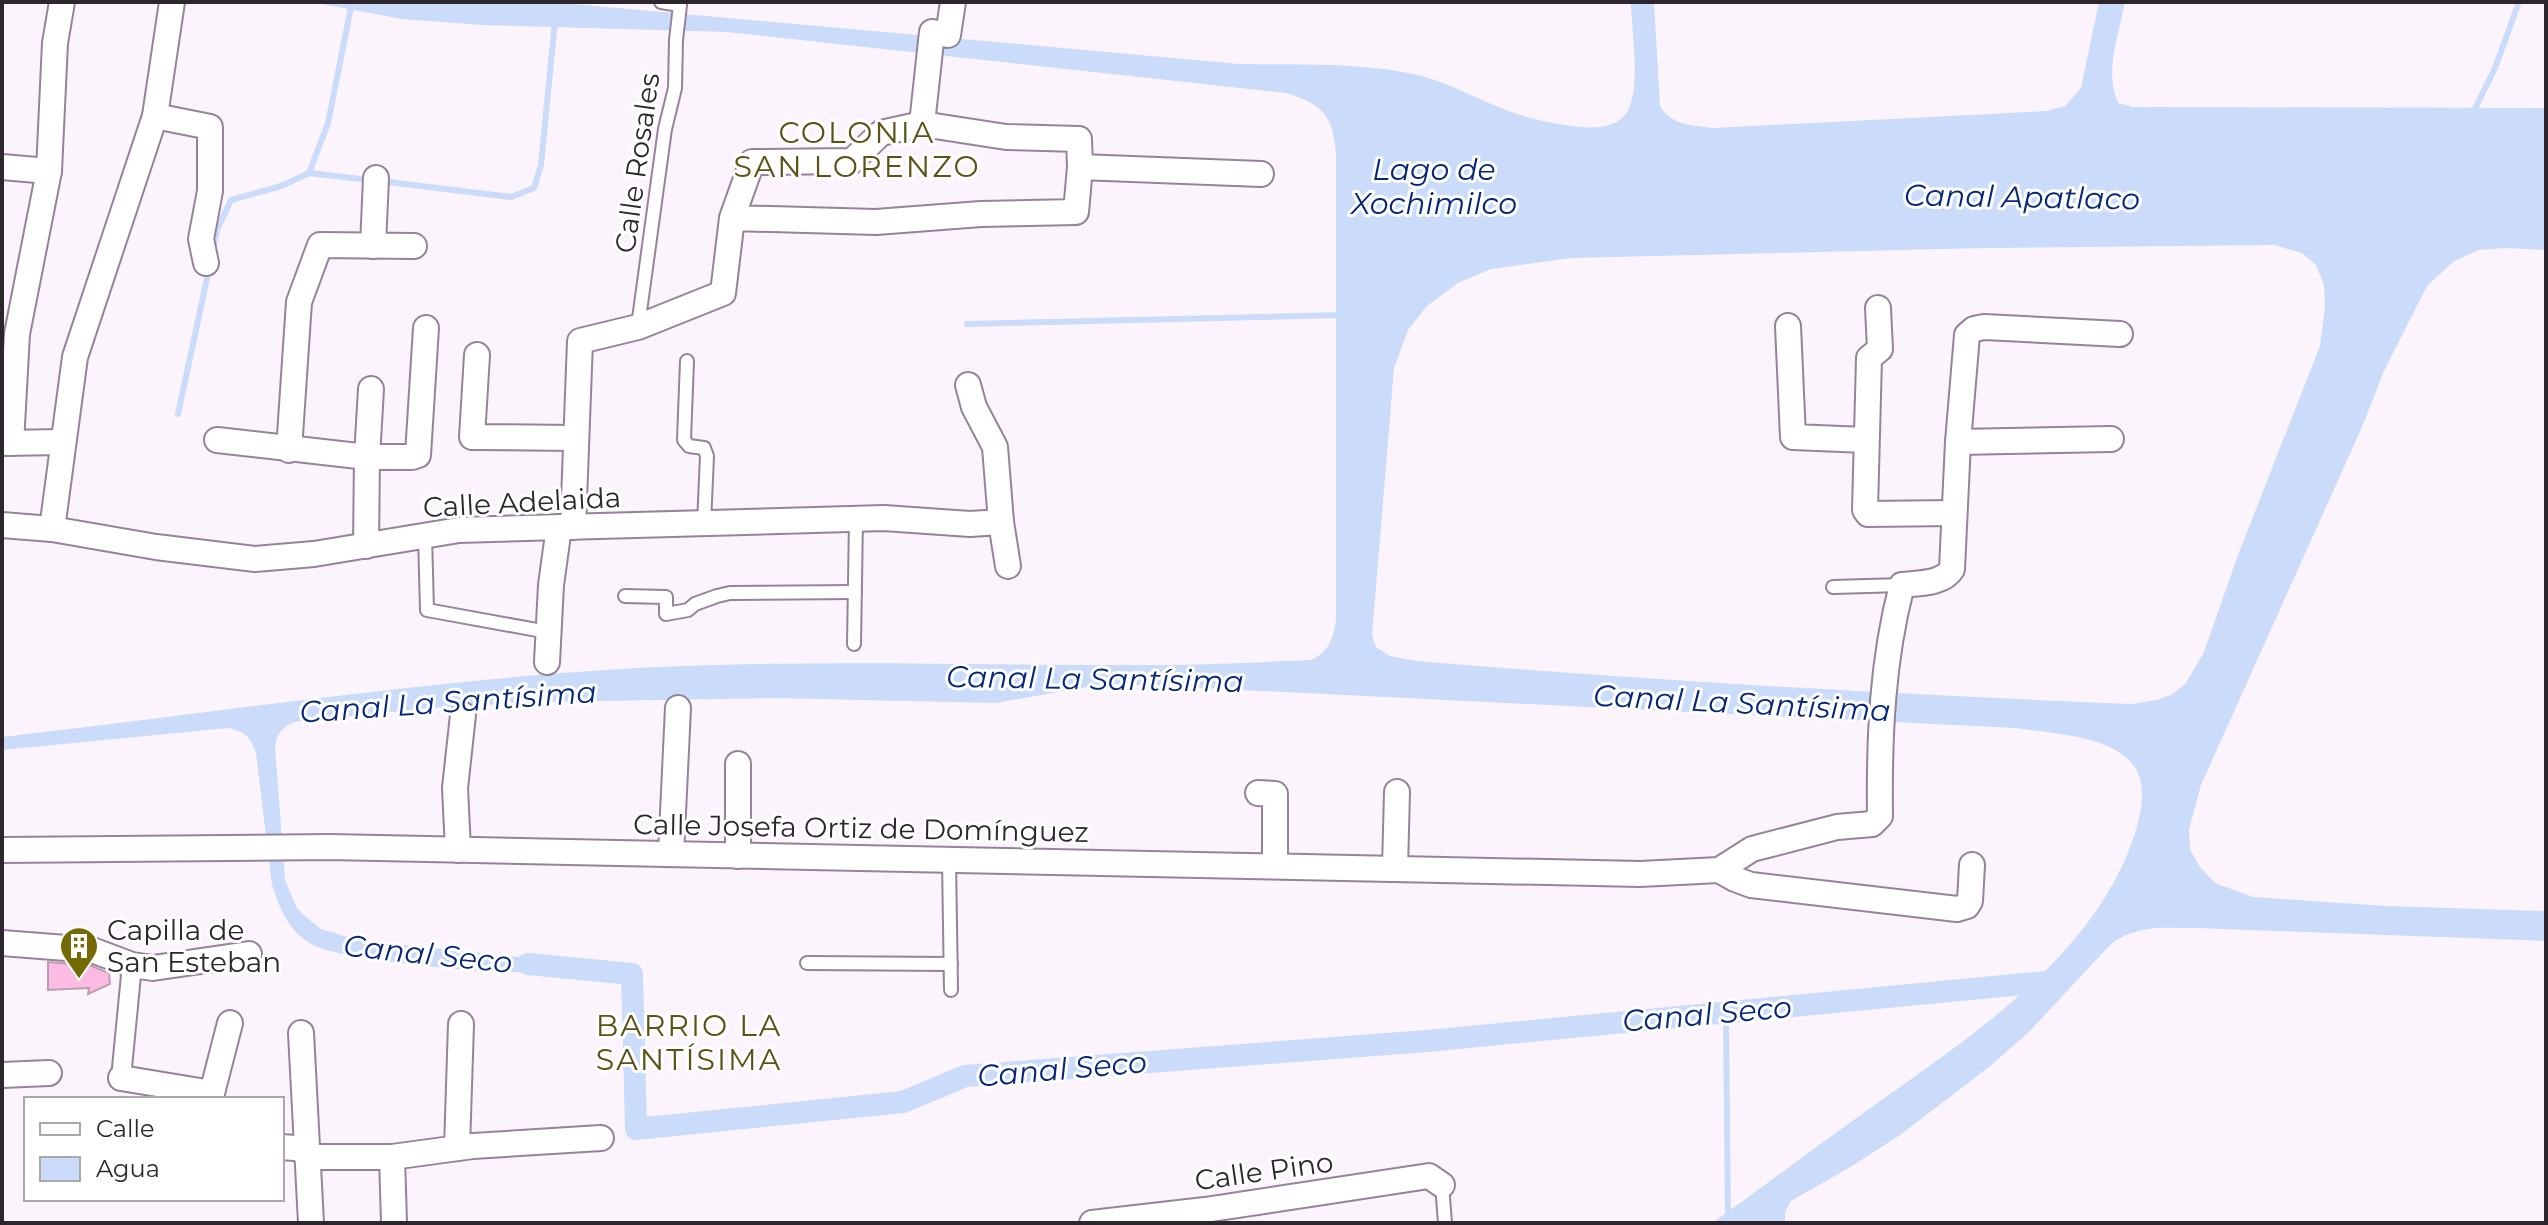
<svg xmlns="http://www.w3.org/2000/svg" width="2548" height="1225" viewBox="0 0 2548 1225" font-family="Montserrat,sans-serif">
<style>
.water{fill:#cbdbfa;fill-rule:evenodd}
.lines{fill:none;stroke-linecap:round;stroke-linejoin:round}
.stream{stroke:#cbdbfa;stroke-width:6}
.canal{stroke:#cbdbfa;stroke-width:22}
.building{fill:#fdbae3;stroke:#b9a0af;stroke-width:2}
.service-casing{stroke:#958498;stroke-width:16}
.pedestrian-casing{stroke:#958498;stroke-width:22}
.minor-casing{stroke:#958498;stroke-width:28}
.service{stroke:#fff;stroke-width:12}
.pedestrian{stroke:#fff;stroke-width:18}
.minor{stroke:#fff;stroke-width:24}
.labels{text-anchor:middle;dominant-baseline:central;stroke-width:6;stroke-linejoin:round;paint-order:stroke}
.street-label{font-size:28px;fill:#2d262e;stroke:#fff}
.poi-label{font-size:28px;fill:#2d262e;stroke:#fff;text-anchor:start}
.neighbourhood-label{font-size:30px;letter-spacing:2px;fill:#5b5316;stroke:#fff}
.water-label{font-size:30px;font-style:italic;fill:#06267a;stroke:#fff}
</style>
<rect width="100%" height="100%" fill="#fcf4fd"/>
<path class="water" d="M 311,2 L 552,2 L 1239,64 C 1296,65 1366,62 1422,76 C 1450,84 1474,97 1501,108 C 1522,117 1544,122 1566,125 C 1585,128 1610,131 1624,116 C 1643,96 1631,30 1631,2 L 1654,2 L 1660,106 C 1672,126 1692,125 1713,128 L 2047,111 L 2065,106 L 2081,88 L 2099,2 L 2125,2 C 2119,34 2104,72 2118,103 L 2133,107 L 2546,108 L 2546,250 L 2506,248 L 2479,250 L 2454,261 L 2427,286 L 2384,371 L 2362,427 L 2201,785 L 2189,829 L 2190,849 L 2199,866 L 2215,883 L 2253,897 L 2386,906 L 2546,911 L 2546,941 L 2197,928 C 2165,928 2134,924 2109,946 L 2029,1032 L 1989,1067 L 1900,1135 L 1852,1166 L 1791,1201 L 1785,1212 L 1785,1223 L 1712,1223 C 1765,1185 1816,1147 1869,1109 C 1971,1036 2097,956 2136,830 C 2142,808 2148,780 2130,761 C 2106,735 2049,733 2015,728 L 1120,684 L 1098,685 L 996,703 L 773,698 L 540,702 L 429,708 L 295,722 C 282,727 277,733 275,747 L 285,880 L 297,908 L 307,918 L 321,929 L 358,940 L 547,960 L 555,962 L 556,967 C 534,982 339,960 313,945 C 288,931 281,911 272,885 L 256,753 C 250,736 245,732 228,728 L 2,750 L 2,737 C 214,713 425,680 638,668 C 812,659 986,666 1160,665 C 1210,665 1261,662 1311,660 C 1329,652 1333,639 1336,620 L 1336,154 C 1333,116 1323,104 1286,93 L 727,32 L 482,25 L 402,19 ZM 2274,245 L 2302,253 L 2316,265 L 2324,285 L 2325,307 L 2320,346 L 2238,555 L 2204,652 L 2186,683 L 2173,694 L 2157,700 L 2131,704 C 1892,694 1654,681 1416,661 L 1390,656 L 1376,647 L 1372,635 L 1394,368 L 1408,330 L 1427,306 L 1458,283 L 1491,269 L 1572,258 L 1984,248 Z"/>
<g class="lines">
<g class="stream">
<polyline points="2473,113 2495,68 2519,2"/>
<polyline points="309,173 369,180"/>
<polyline points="380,181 511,197 534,188 541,165 555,21"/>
<polyline points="213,250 217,230 231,200 281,186 309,173 328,123 352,2"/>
<polyline points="967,324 1344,315"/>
<polyline points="178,414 209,269"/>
<polyline points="1726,1013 1728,1223"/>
</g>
<polyline class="canal" points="528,964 632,974 636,1129 903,1102 965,1076 1427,1041 2055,981"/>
</g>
<polygon class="building" points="48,962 89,965 109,973 110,984 88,994 89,988 48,990"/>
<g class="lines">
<defs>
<g id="service">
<polyline points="638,326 665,129 675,88 676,40 680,5 661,2"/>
<polyline points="687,361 684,440 689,446 704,448 707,456 704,524"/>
<polyline points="425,536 427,610 548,632"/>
<polyline points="1833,587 1902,585"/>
<polyline points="625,596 666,597 666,614 688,610 695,604 717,596 730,593 855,592"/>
<polyline points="854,644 856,519"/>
<polyline points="949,860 951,990"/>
<polyline points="807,963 951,964"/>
<polyline points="1442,1185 1445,1223"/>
</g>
<polyline id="pedestrian" points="121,1078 132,965"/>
<g id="minor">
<polyline points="155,116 210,127 210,191 201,239 206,263"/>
<polyline points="922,124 932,32 948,35 953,2"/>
<polyline points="2,167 49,171"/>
<polyline points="1080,167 1261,174"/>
<polyline points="373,246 376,178"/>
<polyline points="1878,308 1880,349 1869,358 1865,510 1868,514 1954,513"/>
<polyline points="1788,326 1793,437 1866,440"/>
<polyline points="477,355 472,437 575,438"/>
<polyline points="968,385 974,407 995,447 1001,522 1008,566"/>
<polyline points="217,440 367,457 412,457 418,455 426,328"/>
<polyline points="1958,442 2111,439"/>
<polyline points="2,443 63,442"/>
<polyline points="11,443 17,334 49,171 55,43 62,2"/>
<polyline points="289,450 299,302 320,245 414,246"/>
<polyline points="2,525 52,529 156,547 255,559 314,554 459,530 884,518 970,524 1001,522"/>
<polyline points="573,527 580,341 638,327 723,293 732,218 752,162 852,161 881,133 922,124 1006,137 1079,139 1080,167 1076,212 981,214 876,222 732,218"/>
<polyline points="52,529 75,357 155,116 172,2"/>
<polyline points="366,546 367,457 371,389"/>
<polyline points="547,662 551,585 559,527"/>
<polyline points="1258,793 1275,794 1275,866"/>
<path d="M 2,850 L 330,847 L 1640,874 L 1719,870 L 1752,849 L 1837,827 L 1872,824 L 1880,816 C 1879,738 1882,661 1902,585 C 1918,583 1943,584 1952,569 L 1958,442 L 1967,335 L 1974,329 L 1984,327 L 2120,334"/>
<polyline points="458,850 455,788 463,715"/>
<polyline points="671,854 678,708"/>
<polyline points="738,856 738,764"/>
<polyline points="1395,868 1397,792"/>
<polyline points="1719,870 1735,879 1751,885 1957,909 1967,906 1970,901 1972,865"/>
<polyline points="2,943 92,950 132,965 153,968 249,954"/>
<polyline points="301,1033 311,1223"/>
<polyline points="2,1075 49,1073"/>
<polyline points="121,1078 212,1093 211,1099"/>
<polyline points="212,1093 230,1023"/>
<polyline points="282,1147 306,1149"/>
<polyline points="457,1148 461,1024"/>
<polyline points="307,1157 392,1157 473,1146 601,1138"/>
<polyline points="392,1157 394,1223"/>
<polyline points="1092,1223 1205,1210 1429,1176 1442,1185"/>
</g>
</defs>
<use href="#service" class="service-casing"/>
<use href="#pedestrian" class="pedestrian-casing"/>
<use href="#minor" class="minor-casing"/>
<use href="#service" class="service"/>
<use href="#pedestrian" class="pedestrian"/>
<use href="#minor" class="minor"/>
</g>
<defs>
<symbol id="building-pin" viewBox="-11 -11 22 30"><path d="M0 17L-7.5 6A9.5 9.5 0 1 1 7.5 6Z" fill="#756a02" stroke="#fff"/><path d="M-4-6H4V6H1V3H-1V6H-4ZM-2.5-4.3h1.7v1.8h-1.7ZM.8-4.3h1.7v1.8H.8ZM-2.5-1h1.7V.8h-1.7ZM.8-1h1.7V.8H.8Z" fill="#fff"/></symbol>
</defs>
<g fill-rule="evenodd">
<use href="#building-pin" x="57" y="924" width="44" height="60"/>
</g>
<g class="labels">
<g class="street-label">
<text transform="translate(637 163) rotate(-82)">Calle Rosales</text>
<text transform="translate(522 502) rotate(-3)">Calle Adelaida</text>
<text transform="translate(861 828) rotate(1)">Calle Josefa Ortiz de Domínguez</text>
<text transform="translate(1264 1171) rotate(-8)">Calle Pino</text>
</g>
<g class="poi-label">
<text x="107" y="930">Capilla de<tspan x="107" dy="32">San Esteban</tspan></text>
</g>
<g class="neighbourhood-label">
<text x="857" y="132">COLONIA<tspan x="857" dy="34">SAN LORENZO</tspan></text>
<text x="689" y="1025">BARRIO LA<tspan x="689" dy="34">SANTÍSIMA</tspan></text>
</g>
<g class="water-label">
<text x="1434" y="169">Lago de<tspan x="1434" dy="34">Xochimilco</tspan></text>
<text transform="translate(2022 197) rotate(1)">Canal Apatlaco</text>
<text transform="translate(1095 679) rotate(1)">Canal La Santísima</text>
<text transform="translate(448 702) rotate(-4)">Canal La Santísima</text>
<text transform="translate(1742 703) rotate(3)">Canal La Santísima</text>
<text transform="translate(428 954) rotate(6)">Canal Seco</text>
<text transform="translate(1707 1014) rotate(-5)">Canal Seco</text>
<text transform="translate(1062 1069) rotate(-5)">Canal Seco</text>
</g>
</g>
<rect width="2548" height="1225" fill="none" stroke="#2d262e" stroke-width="8"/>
<rect x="24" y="1097" width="260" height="104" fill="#ffffff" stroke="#aba8ab" stroke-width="2"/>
<rect x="40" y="1123" width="40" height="12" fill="#ffffff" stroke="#aba8ab" stroke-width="2"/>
<text x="96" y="1137" font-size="24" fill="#2d262e">Calle</text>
<rect x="40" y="1157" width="40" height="24" fill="#cbdbfa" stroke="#aba8ab" stroke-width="2"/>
<text x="96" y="1177" font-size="24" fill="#2d262e">Agua</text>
</svg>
